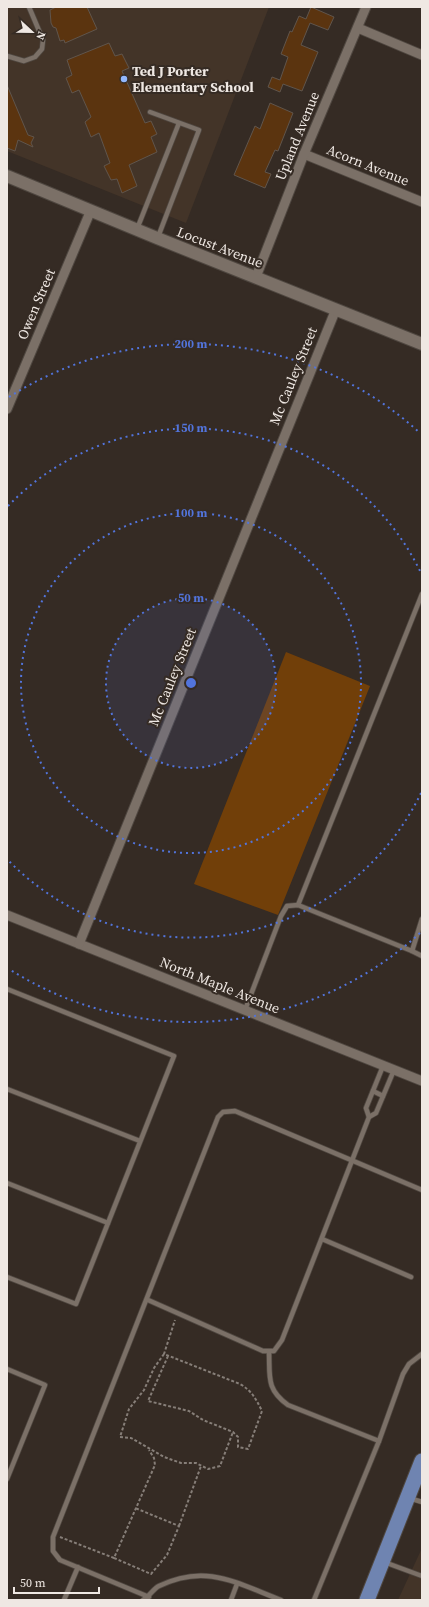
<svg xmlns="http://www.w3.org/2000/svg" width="429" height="1607" viewBox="0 0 429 1607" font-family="'Source Serif 4',serif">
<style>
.built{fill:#433428}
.green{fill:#713f09}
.building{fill:#5b340f;stroke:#60554c}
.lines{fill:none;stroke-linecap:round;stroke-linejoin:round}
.service-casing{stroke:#4f4740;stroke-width:6}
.minor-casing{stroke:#4f4740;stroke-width:11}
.tertiary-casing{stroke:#4f4740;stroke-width:14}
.primary-casing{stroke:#4f4740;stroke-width:17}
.path{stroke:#867e78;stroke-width:2;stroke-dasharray:3 2;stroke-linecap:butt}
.service{stroke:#7b7067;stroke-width:4.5}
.minor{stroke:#7b7067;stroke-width:9}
.tertiary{stroke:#7b7067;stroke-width:12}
.primary{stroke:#6f84b1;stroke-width:15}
.ring{fill:none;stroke:#5274db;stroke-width:2;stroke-dasharray:2 4}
.poi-dot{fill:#92b7fd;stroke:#352b24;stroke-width:1.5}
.labels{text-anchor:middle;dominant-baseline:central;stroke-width:4;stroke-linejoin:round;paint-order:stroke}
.poi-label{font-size:14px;font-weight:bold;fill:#efe8e3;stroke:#352b24;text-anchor:start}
.street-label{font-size:14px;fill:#efe8e3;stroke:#352b24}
.centre{fill:#5274db;stroke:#352b24;stroke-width:2}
.ring-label{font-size:12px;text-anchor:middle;font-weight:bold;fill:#5274db;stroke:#352b24;stroke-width:4;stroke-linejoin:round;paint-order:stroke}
</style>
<rect width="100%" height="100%" fill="#352b24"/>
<g class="built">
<polygon points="7,7 269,7 186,223 7,151"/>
<polygon points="422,1548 422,1600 398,1600"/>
</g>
<polygon class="green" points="286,652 370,686 278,915 194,884"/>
<g class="building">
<polygon points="56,7 87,7 97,29 65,43 64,40 60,41 56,28 53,27 51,23 50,10"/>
<polygon points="311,7 334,17 328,30 310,23 301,45 318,52 302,91 283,84 280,92 268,87 272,77 280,80 288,57 281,54 290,31 292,32 299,16 306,19"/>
<polygon points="109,43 115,56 122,54 129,68 122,71 145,123 151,121 157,134 151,137 157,152 129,165 137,186 122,193 117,179 111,180 104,166 110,163 99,133 91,137 85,122 91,117 79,90 72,93 66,78 72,75 67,60"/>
<polygon points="7,85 28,135 34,137 31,143 33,147 18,140 15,151 7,148"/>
<polygon points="270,103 293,113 278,151 275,150 265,172 271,174 265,188 234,175 255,126 260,129"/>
</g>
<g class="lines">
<defs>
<g id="service">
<polyline points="7,56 24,61 35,57 42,49 43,40 29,7"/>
<polyline points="150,112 199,130 158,237"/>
<polyline points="137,229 179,123"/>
<polyline points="298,905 422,594"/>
<polyline points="412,951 422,956"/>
<polyline points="7,989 174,1056 76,1304 7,1277"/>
<polyline points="245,1010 281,916 287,906 298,905 412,951 422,919"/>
<polyline points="7,1089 140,1141"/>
<polyline points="373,1091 383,1096"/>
<polyline points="369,1117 376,1113 394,1070"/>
<polyline points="7,1183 108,1223"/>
<polyline points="322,1239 411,1277"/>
<polyline points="148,1300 263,1351 274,1351 282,1340 369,1117 366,1108 383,1066"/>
<path d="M 269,1352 C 270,1377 266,1389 288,1405 L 379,1441"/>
<polyline points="7,1369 45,1385 7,1479"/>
<polyline points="409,1498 422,1502"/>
<polyline points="384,1562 422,1576"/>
<polyline points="149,1597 60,1560 53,1551 53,1537 218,1117 223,1112 235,1111 422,1190"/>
<polyline points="64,1600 78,1567"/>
<path d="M 143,1600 C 150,1596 153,1589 159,1586 C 206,1563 236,1583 281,1600"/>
<polyline points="231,1600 237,1584"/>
<polyline points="314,1600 379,1441 403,1374 409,1364 422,1354"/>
</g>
<g id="minor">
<polyline points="358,28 422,55"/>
<polyline points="304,154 422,202"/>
<polyline points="256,277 304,154 366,7"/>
<polyline points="7,409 91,210"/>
<polyline points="7,915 422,1081"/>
<polyline points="79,944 336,309"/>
</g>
<polyline id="tertiary" points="7,176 157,238 422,344"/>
<polyline id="primary" points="367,1600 422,1461"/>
</defs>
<use href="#service" class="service-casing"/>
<use href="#minor" class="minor-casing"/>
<use href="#tertiary" class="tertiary-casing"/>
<use href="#primary" class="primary-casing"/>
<g class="path">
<polyline points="164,1354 154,1368 144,1390 129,1409 120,1437 131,1438 164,1457 181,1463 196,1463 208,1469 220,1466 233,1432"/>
<path d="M 168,1356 L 148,1401 L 189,1411 L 203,1420 L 233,1432 L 238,1437 L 238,1447 L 248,1449 L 262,1411 C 256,1399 252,1391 240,1384 L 164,1354 L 175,1320"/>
<polyline points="179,1526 201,1466"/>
<polyline points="60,1537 114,1558 155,1465 154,1458 149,1450"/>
<polyline points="114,1558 151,1574 167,1555 179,1526 135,1508"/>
</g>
<use href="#service" class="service"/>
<use href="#minor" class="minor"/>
<use href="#tertiary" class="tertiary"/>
<use href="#primary" class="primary"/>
</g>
<circle cx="191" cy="683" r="85" fill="#5274db" fill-opacity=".12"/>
<g class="ring">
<circle cx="191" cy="683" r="85"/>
<circle cx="191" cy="683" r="170"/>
<path d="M421 793A255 255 0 0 1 8 860M8 506A255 255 0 0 1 421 573"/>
<path d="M420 933A339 339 0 0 1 9 969M9 397A339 339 0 0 1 420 433"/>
</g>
<circle class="poi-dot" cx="124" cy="79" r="4"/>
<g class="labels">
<g class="poi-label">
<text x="132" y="71">Ted J Porter<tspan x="132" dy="16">Elementary School</tspan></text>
</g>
<g class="street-label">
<text transform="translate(297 136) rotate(-68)">Upland Avenue</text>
<text transform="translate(368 165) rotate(22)">Acorn Avenue</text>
<text transform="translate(220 247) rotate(21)">Locust Avenue</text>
<text transform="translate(36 304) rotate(-67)">Owen Street</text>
<text transform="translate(293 376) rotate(-68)">Mc Cauley Street</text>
<text transform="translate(172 677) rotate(-68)">Mc Cauley Street</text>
<text transform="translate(220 985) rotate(22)">North Maple Avenue</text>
</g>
</g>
<circle cx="191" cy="683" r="6" class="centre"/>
<g class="ring-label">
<text x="191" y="348">200 m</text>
<text x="191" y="432">150 m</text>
<text x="191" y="517">100 m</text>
<text x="191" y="602">50 m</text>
</g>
<rect width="429" height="1607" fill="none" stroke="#efe8e3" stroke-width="16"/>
<g transform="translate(32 32) rotate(112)" stroke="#352b24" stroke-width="3" paint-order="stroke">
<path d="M0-3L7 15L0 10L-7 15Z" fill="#efe8e3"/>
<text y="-6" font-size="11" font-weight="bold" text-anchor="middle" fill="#efe8e3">N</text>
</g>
<path d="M14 1587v6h85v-6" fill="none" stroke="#efe8e3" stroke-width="2"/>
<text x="20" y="1587" font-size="12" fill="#efe8e3" stroke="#352b24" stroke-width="3" paint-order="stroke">50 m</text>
</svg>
